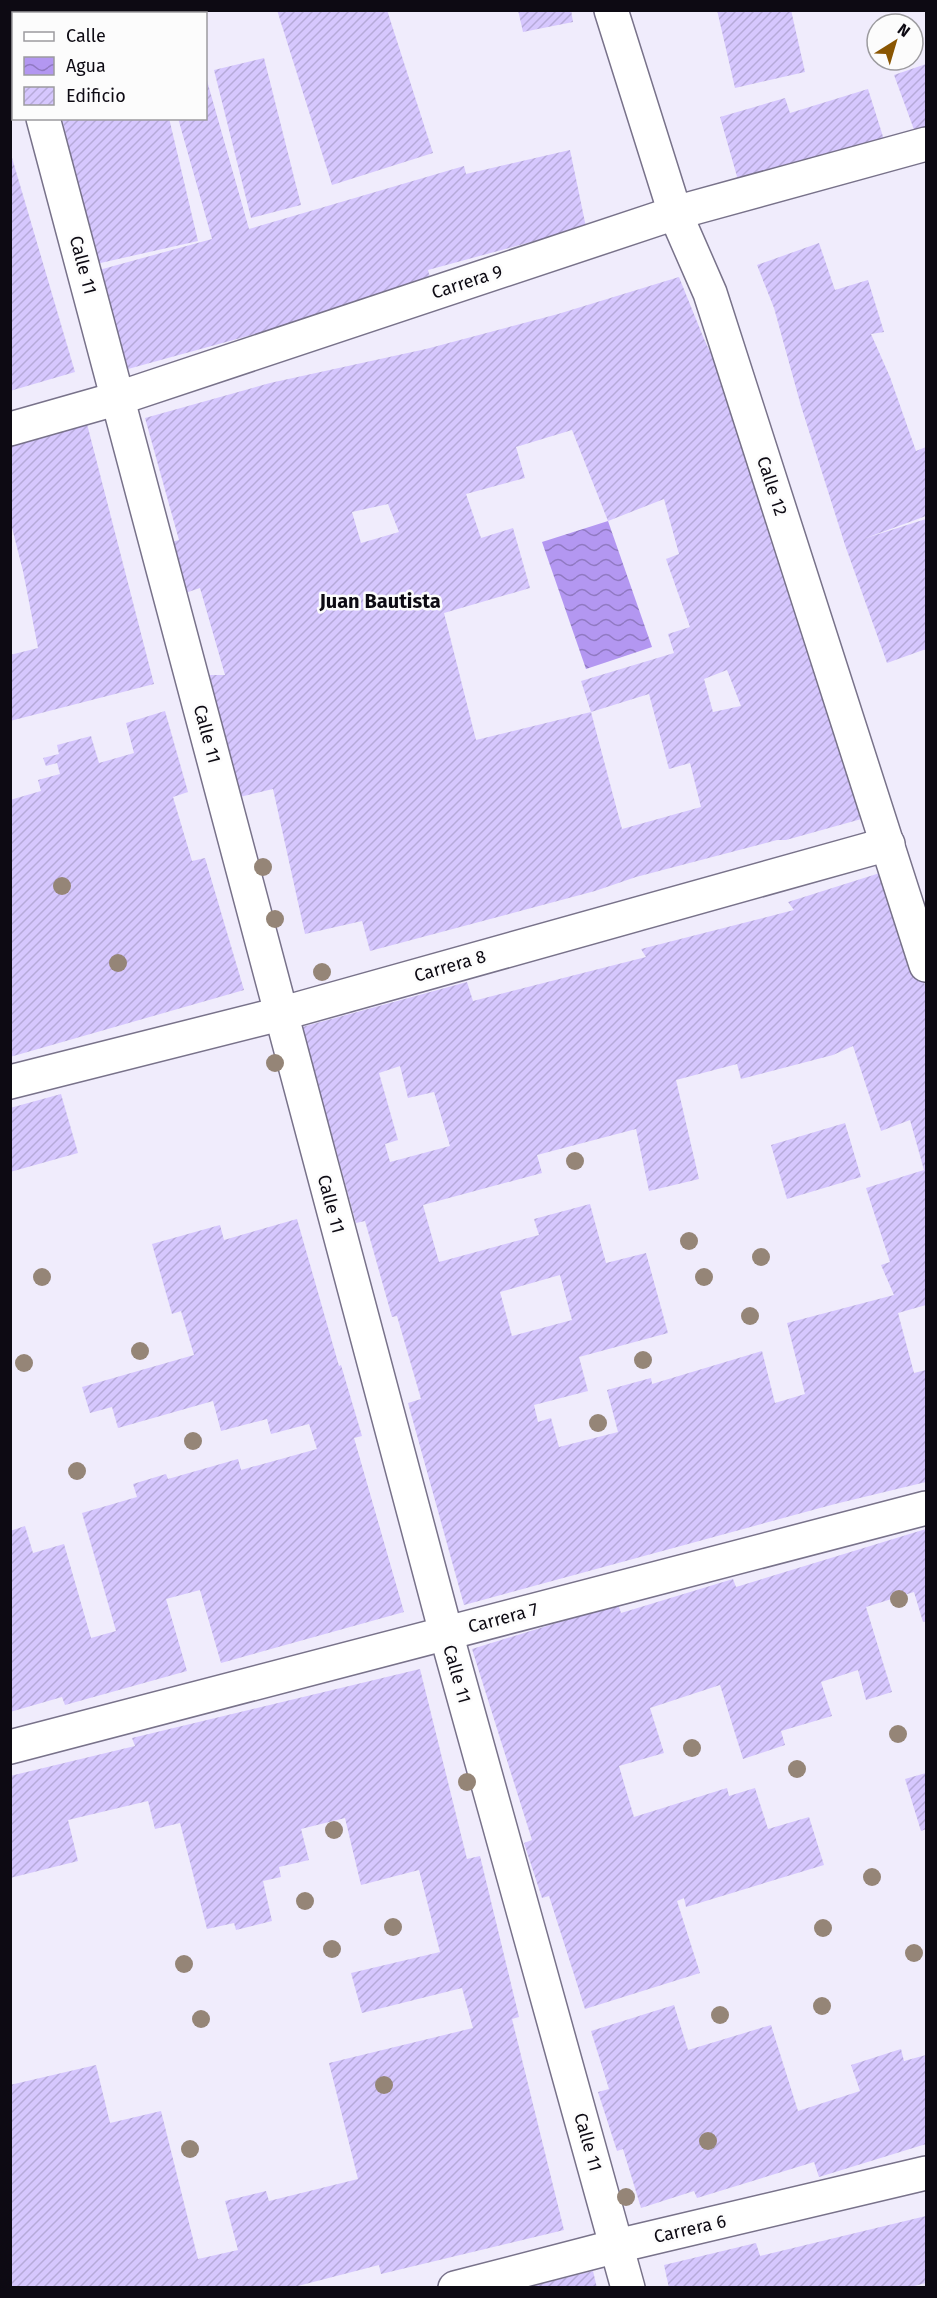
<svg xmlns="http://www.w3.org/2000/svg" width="937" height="2298" viewBox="0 0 937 2298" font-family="'Fira Sans',sans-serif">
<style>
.water{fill:url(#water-waves)}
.building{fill:url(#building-hatch);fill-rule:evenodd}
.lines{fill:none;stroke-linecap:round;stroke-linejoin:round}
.minor-casing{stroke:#78728a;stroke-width:36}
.minor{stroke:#fff;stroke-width:33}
.tree{fill:#958577}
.labels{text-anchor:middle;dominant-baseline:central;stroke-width:5;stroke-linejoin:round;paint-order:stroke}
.street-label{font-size:18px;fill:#0d0a13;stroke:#fcfcfc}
.neighbourhood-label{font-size:20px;font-weight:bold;fill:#0d0a13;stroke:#fcfcfc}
</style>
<defs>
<pattern id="water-waves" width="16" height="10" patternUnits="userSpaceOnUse" patternTransform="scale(1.5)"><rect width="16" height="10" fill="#b397f1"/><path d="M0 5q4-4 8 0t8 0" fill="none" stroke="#9079c2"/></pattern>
<pattern id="building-hatch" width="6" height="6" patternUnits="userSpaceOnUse" patternTransform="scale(1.5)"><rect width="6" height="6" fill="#d6c7fe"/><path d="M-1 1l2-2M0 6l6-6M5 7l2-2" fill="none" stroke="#b6aad9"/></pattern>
</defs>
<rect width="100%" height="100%" fill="#f0ecfc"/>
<polygon class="water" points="608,521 652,647 586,669 542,542"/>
<g class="building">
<polygon points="42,10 138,10 139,14 43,14"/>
<polygon points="277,10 387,10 433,153 332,185"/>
<polygon points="518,10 571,10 573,22 523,32"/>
<polygon points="717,10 791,10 805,72 735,88"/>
<polygon points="264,58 301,205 251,218 214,70"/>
<polygon points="926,64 926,156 924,157 894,75"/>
<polygon points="206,77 249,229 464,166 466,174 570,150 586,227 428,270 432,285 128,369 99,270 212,239 178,118 206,118"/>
<polygon points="868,89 891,162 746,208 720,117 785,98 790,113"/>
<polygon points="62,118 169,118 198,241 96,264"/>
<polygon points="10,151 75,372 10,391"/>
<polygon points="819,243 835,290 868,280 884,332 871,334 890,377 916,451 926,447 926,516 863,539 926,519 926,649 887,663 845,545 801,406 774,308 757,265"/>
<path d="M 679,277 L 704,339 L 730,394 L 865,818 L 786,840 L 777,840 L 636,877 L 595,891 L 370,951 L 362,921 L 305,934 L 273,789 L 240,797 L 209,675 L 225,675 L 200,588 L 179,595 L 164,544 L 179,540 L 145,418 L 270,383 L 426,349 L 558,314 ZM 572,430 L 608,521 L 664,499 L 679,554 L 666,559 L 690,627 L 668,634 L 674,653 L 581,681 L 591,712 L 649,694 L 669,769 L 690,763 L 701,807 L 622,829 L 591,712 L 476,740 L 444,613 L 530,588 L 513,528 L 481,538 L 466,494 L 525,478 L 516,447 ZM 388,504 L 399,532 L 361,543 L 352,512 ZM 727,670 L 741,706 L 713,712 L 704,679 Z"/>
<polygon points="86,420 154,684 10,721 10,655 38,648 23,571 10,520 10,438"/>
<polygon points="165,711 188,792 173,797 192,861 205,858 244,990 10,1057 10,800 41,791 38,780 60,774 57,763 46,766 43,758 59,754 57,745 91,736 99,763 134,753 126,723"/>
<path d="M 883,872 L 914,946 L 926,989 L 926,1305 L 898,1313 L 914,1373 L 926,1370 L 926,1482 L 835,1504 L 464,1605 L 408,1403 L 421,1399 L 397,1316 L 392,1317 L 365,1221 L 356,1223 L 302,1027 L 467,982 L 473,1001 L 646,957 L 641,949 L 794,910 L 788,902 ZM 853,1046 L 881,1131 L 910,1120 L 924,1170 L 866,1188 L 890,1262 L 881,1265 L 894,1295 L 787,1323 L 805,1394 L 775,1403 L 762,1351 L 652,1384 L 651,1378 L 607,1390 L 618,1432 L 559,1447 L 551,1418 L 538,1422 L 534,1405 L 588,1391 L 579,1357 L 668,1333 L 646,1253 L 606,1263 L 590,1204 L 534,1219 L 539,1235 L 439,1262 L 423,1205 L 542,1173 L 537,1155 L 636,1129 L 649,1191 L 699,1179 L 676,1080 L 737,1064 L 741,1079 L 833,1055 ZM 400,1066 L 408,1098 L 434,1092 L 450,1146 L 390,1162 L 385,1144 L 398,1140 L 379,1073 ZM 560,1275 L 572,1320 L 512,1336 L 500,1292 Z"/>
<polygon points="61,1094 78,1153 10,1172 10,1108"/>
<polygon points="845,1123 861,1177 787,1199 771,1145"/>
<polygon points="297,1219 339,1366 341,1365 362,1436 354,1438 404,1612 221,1663 200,1590 166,1599 187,1671 65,1705 62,1697 10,1712 10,1531 25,1526 33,1553 64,1544 91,1638 116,1631 82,1513 137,1497 133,1484 166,1474 168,1479 238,1459 241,1470 317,1449 309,1424 271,1434 267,1419 221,1431 213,1401 118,1428 112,1407 90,1413 82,1387 194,1355 181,1311 172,1314 152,1244 220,1225 224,1240"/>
<polygon points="926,1529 926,1621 923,1622 914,1592 866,1607 892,1692 866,1700 858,1670 821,1682 832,1716 781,1731 785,1745 743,1759 720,1685 650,1708 664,1753 619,1766 634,1817 727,1788 729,1796 755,1788 768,1829 809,1817 824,1865 686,1907 684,1898 677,1901 700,1973 585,2009 549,1896 542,1898 524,1843 532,1840 472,1649 618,1604 621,1613 733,1579 736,1587"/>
<polygon points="420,1669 467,1859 480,1856 519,2017 512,2019 564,2230 381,2274 379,2265 290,2288 10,2288 10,2085 96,2065 110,2123 161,2111 198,2259 238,2250 225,2201 266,2191 269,2201 358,2179 329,2063 473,2028 462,1988 362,2013 351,1973 440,1952 419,1870 361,1885 345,1818 301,1829 309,1860 279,1867 281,1877 263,1881 272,1921 236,1930 234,1923 207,1929 180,1823 155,1829 148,1801 68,1820 78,1861 10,1878 10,1776 135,1746 132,1738"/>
<polygon points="926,1773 926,1829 921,1831 905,1779"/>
<polygon points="674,2005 688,2050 771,2025 798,2111 860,2091 851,2065 901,2049 904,2061 926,2055 926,2144 819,2177 814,2162 697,2198 694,2191 641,2208 623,2149 617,2151 598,2092 609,2089 591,2031"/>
<polygon points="926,2216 926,2283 906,2288 669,2288 664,2265 756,2243 760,2256"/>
<polygon points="593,2271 597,2288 528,2288 528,2287"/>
</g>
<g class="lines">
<defs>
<g id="minor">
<polyline points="13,10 14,14"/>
<polyline points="611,10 675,213 710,293 926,965"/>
<polyline points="43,118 446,1633 628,2288"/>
<polyline points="10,429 119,398 675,213 926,144"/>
<polyline points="10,1082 280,1014 888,844"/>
<polyline points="10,1747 926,1508"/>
<polyline points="455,2288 617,2246 926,2173"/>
</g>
</defs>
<use href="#minor" class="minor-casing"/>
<use href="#minor" class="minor"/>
</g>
<g class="tree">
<circle cx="263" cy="867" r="9"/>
<circle cx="62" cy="886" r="9"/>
<circle cx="275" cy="919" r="9"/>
<circle cx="118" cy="963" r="9"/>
<circle cx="322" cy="972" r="9"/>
<circle cx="275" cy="1063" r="9"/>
<circle cx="575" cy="1161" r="9"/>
<circle cx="689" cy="1241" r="9"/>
<circle cx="761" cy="1257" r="9"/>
<circle cx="42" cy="1277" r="9"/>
<circle cx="704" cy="1277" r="9"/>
<circle cx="750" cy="1316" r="9"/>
<circle cx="140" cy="1351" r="9"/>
<circle cx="643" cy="1360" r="9"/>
<circle cx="24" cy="1363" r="9"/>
<circle cx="598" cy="1423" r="9"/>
<circle cx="193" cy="1441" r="9"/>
<circle cx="77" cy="1471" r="9"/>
<circle cx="899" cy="1599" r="9"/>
<circle cx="898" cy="1734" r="9"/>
<circle cx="692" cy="1748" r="9"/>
<circle cx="797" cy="1769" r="9"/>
<circle cx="467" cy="1782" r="9"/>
<circle cx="334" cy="1830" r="9"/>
<circle cx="872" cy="1877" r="9"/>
<circle cx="305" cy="1901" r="9"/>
<circle cx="393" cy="1927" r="9"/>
<circle cx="823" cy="1928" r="9"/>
<circle cx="332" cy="1949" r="9"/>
<circle cx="914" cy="1953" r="9"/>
<circle cx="184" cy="1964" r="9"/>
<circle cx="822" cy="2006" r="9"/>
<circle cx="720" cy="2015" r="9"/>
<circle cx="201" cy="2019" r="9"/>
<circle cx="384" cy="2085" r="9"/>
<circle cx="708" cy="2141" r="9"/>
<circle cx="190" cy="2149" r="9"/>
<circle cx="626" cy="2197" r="9"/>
</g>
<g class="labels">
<g class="street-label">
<text transform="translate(83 265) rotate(75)">Calle 11</text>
<text transform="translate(467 282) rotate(-18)">Carrera 9</text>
<text transform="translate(772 486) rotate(72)">Calle 12</text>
<text transform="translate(207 734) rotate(75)">Calle 11</text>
<text transform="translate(450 966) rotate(-16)">Carrera 8</text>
<text transform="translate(331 1204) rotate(75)">Calle 11</text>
<text transform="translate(503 1618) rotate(-15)">Carrera 7</text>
<text transform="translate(457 1674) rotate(74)">Calle 11</text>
<text transform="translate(588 2142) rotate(74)">Calle 11</text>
<text transform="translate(690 2229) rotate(-13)">Carrera 6</text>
</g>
<g class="neighbourhood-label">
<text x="380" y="601">Juan Bautista</text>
</g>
</g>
<rect width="937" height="2298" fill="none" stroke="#0d0a13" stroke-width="24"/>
<rect x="12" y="12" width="195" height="108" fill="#fcfcfc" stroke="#9c9b9f" stroke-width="1.5"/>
<rect x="24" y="32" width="30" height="9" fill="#ffffff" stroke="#9c9b9f" stroke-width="1.5"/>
<text x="66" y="42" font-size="18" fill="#0d0a13">Calle</text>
<rect x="24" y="57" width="30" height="18" fill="url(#water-waves)" stroke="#9c9b9f" stroke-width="1.5"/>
<text x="66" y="72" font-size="18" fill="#0d0a13">Agua</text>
<rect x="24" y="87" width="30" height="18" fill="url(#building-hatch)" stroke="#9c9b9f" stroke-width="1.5"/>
<text x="66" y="102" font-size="18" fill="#0d0a13">Edificio</text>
<g transform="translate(895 42) rotate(37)"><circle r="28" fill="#fcfcfc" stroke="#9c9b9f" stroke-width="1.5"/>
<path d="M0-4.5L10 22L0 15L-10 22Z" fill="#8a5602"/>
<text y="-9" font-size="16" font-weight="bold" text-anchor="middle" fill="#0d0a13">N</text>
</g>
</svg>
